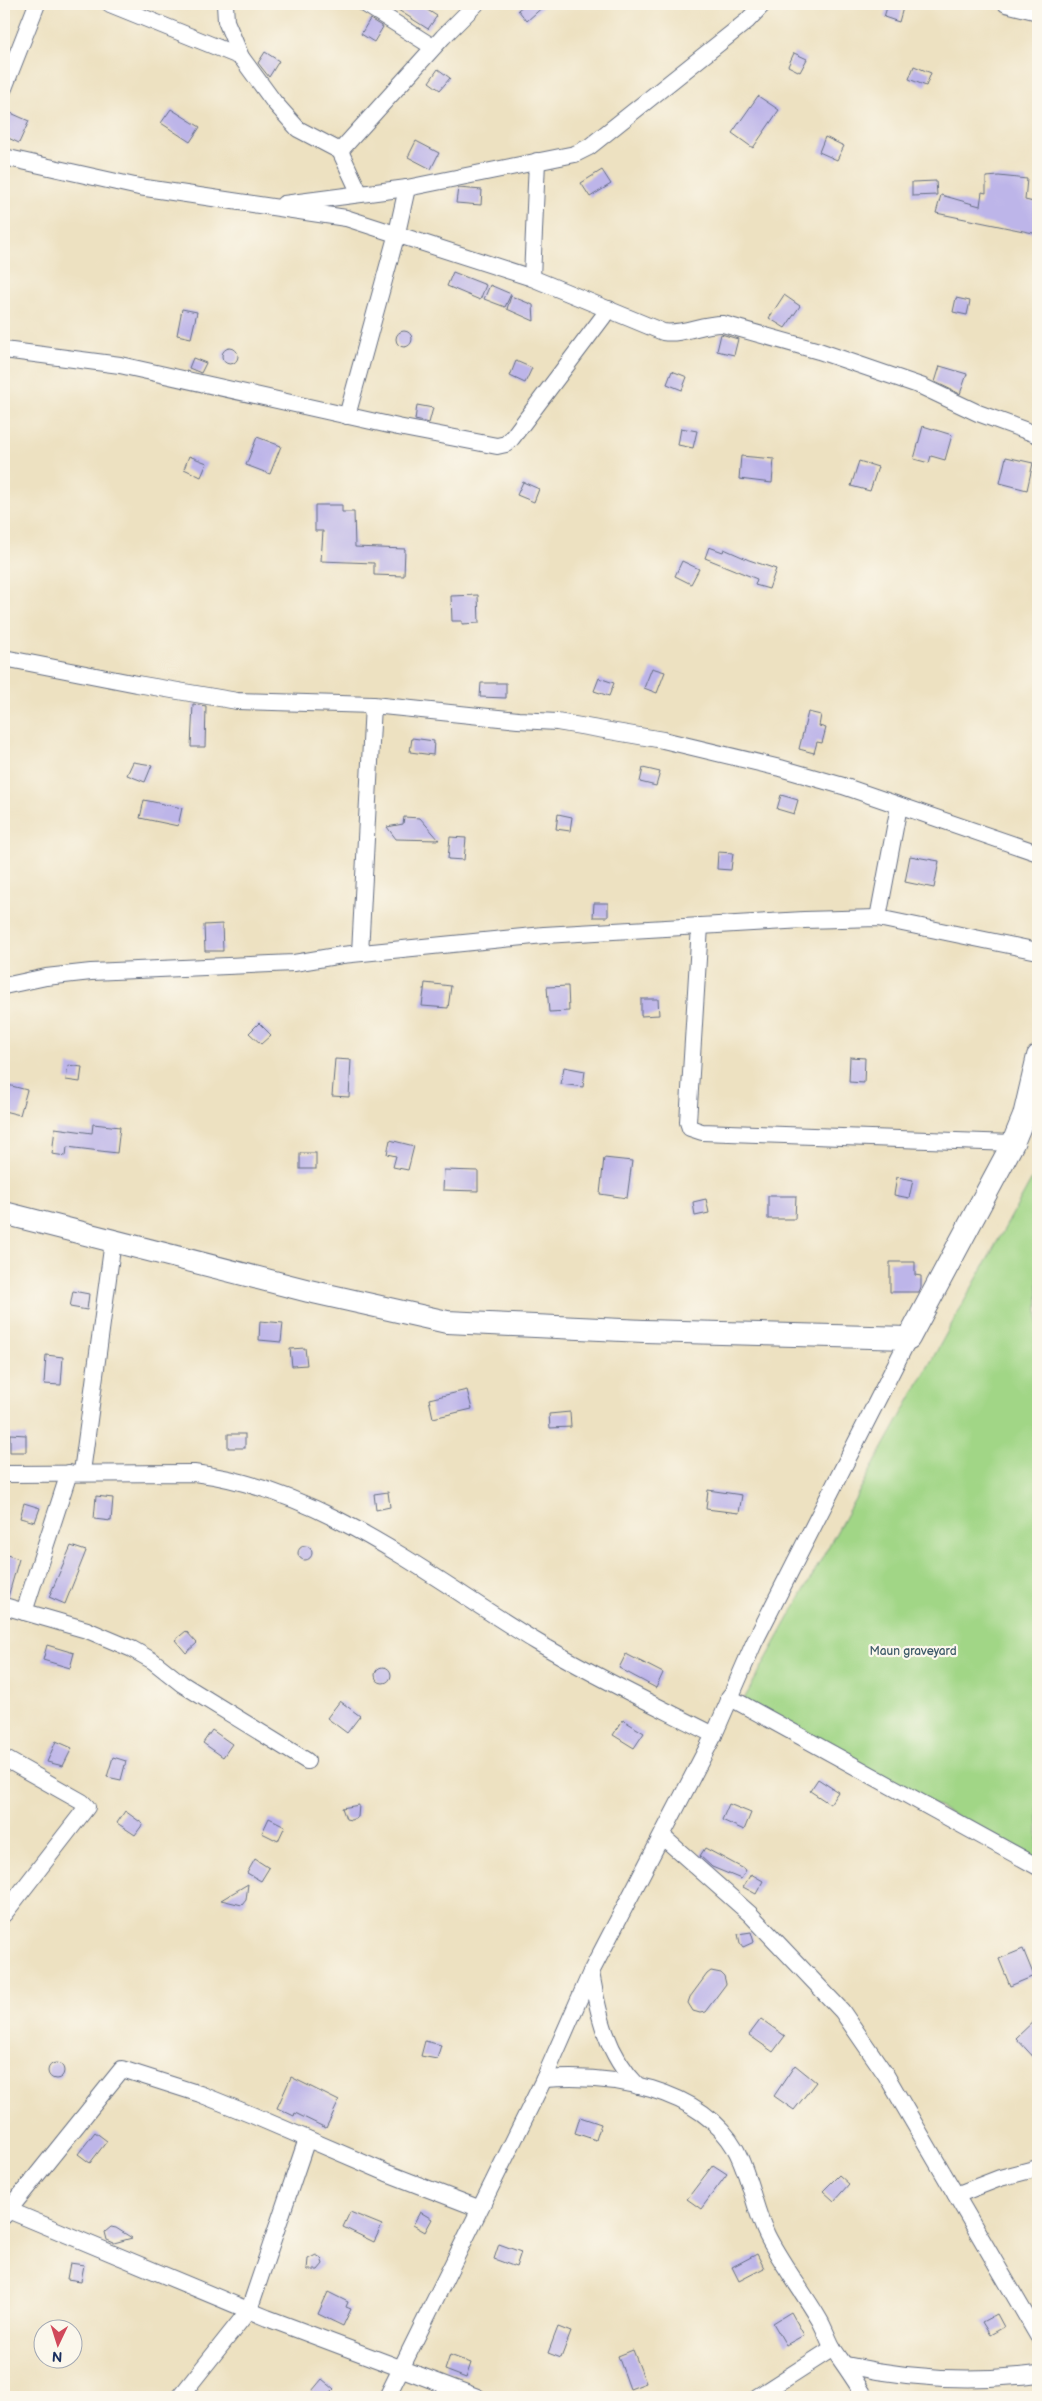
<svg xmlns="http://www.w3.org/2000/svg" width="1042" height="2401" viewBox="0 0 1042 2401" font-family="'Balsamiq Sans',sans-serif">
<style>
.green{fill:#a1d686;stroke:#5e8272}
.building{fill:#bdb5e9}
.lines{fill:none;stroke-linecap:round;stroke-linejoin:round}
.street-casing{stroke:#646d81;stroke-width:18}
.secondary-casing{stroke:#646d81;stroke-width:24}
.street{stroke:#fff;stroke-width:16}
.secondary{stroke:#fff;stroke-width:22}
.labels{text-anchor:middle;dominant-baseline:central;stroke-width:4.5;stroke-linejoin:round;paint-order:stroke}
.park-label{font-size:12px;fill:#3c5968;stroke:#fbf7ec}
</style>
<rect width="100%" height="100%" fill="#fbf7ec"/>
<filter id="ink" filterUnits="userSpaceOnUse"><feTurbulence type="fractalNoise" baseFrequency=".02" numOctaves="2"/><feDisplacementMap in="SourceGraphic" scale="10" xChannelSelector="R" yChannelSelector="G"/><feConvolveMatrix kernelMatrix="1 2 1 2 8 2 1 2 1" color-interpolation-filters="sRGB"/></filter>
<filter id="wash" filterUnits="userSpaceOnUse"><feTurbulence type="fractalNoise" baseFrequency=".0096" numOctaves="4" result="noise"/><feDisplacementMap in="SourceGraphic" scale="20" xChannelSelector="R" yChannelSelector="G"/><feGaussianBlur stdDeviation="1.12" result="paint"/><feColorMatrix in="noise" values="0 0 0 0 0 0 0 0 0 0 0 0 0 0 0 0 0 1.4 0 .05"/><feComposite in="paint" operator="in"/></filter>
<g filter="url(#wash)">
<rect width="100%" height="100%" fill="#ede1c1"/>
<polygon class="green" points="1038,1168 1038,1861 743,1701"/>
<g id="blocks">
<g class="building">
<polygon points="383,4 418,4 437,16 428,29 395,8 394,10"/>
<polygon points="525,4 546,4 527,21 518,10"/>
<polygon points="888,4 904,4 899,22 884,17"/>
<polygon points="370,19 383,27 374,42 361,34"/>
<polygon points="265,52 279,61 269,77 258,63"/>
<polygon points="794,53 807,59 800,72 788,66"/>
<polygon points="914,66 931,73 926,86 909,79"/>
<polygon points="438,69 450,78 440,90 429,82"/>
<polygon points="758,96 779,110 753,148 732,133"/>
<polygon points="171,109 200,127 190,142 161,123"/>
<polygon points="4,110 29,121 19,143 4,136"/>
<polygon points="825,137 844,146 837,160 819,152"/>
<polygon points="416,141 439,153 431,169 408,157"/>
<polygon points="602,170 611,184 590,197 581,183"/>
<polygon points="999,176 1027,179 1025,200 1038,203 1038,234 936,213 941,195 980,206 982,192 986,193 986,177"/>
<polygon points="936,181 937,195 912,196 912,182"/>
<polygon points="458,188 482,190 481,205 456,203"/>
<polygon points="453,272 486,285 480,300 447,286"/>
<polygon points="490,285 511,294 505,307 484,299"/>
<polygon points="784,295 800,306 785,328 769,318"/>
<polygon points="511,296 533,305 534,321 507,309"/>
<polygon points="956,298 970,301 967,315 953,312"/>
<polygon points="182,309 197,312 191,338 177,335"/>
<circle cx="404" cy="339" r="8"/>
<polygon points="721,334 738,339 734,355 717,351"/>
<circle cx="230" cy="356" r="8"/>
<polygon points="193,358 206,363 201,373 189,368"/>
<polygon points="516,361 532,368 525,383 510,376"/>
<polygon points="940,366 967,374 960,394 935,382"/>
<polygon points="672,371 687,377 682,390 667,384"/>
<polygon points="417,405 433,408 429,423 415,420"/>
<polygon points="923,426 952,435 945,460 931,456 929,463 914,459"/>
<polygon points="681,428 697,431 693,448 678,445"/>
<polygon points="257,437 281,446 270,474 246,465"/>
<polygon points="189,456 207,463 201,477 184,469"/>
<polygon points="741,456 774,459 772,483 739,479"/>
<polygon points="1006,457 1033,463 1027,490 1000,483"/>
<polygon points="859,461 878,467 870,491 851,486"/>
<polygon points="523,482 539,489 534,502 517,495"/>
<polygon points="315,505 342,505 342,512 354,512 355,547 405,549 404,576 374,575 374,563 321,561 323,531 315,531"/>
<polygon points="709,547 723,552 724,549 749,560 776,569 769,589 755,585 757,579 705,558"/>
<polygon points="682,561 699,569 691,584 675,576"/>
<polygon points="478,595 479,623 462,624 462,621 452,621 451,596"/>
<polygon points="652,668 665,672 657,693 644,688"/>
<polygon points="599,678 614,683 609,696 594,691"/>
<polygon points="481,683 506,683 506,698 480,697"/>
<polygon points="193,704 206,706 205,747 191,747"/>
<polygon points="808,712 821,715 819,726 826,728 822,743 817,742 814,753 799,749"/>
<polygon points="412,738 434,741 433,755 410,752"/>
<polygon points="133,762 152,765 145,782 127,775"/>
<polygon points="643,768 660,772 656,786 640,782"/>
<polygon points="781,795 798,800 794,814 777,809"/>
<polygon points="144,800 182,808 178,826 140,818"/>
<polygon points="558,814 572,817 570,831 556,829"/>
<polygon points="404,817 420,818 439,840 396,839 387,827 403,824"/>
<polygon points="450,837 466,838 464,860 448,859"/>
<polygon points="718,852 733,853 731,870 717,869"/>
<polygon points="910,856 939,861 934,888 905,882"/>
<polygon points="594,903 608,903 608,917 593,917"/>
<polygon points="222,924 223,951 205,951 204,925"/>
<polygon points="425,983 451,986 448,1008 422,1006"/>
<polygon points="568,986 569,1011 549,1012 547,987"/>
<polygon points="641,999 658,999 659,1015 641,1016"/>
<polygon points="259,1023 271,1035 261,1044 249,1033"/>
<polygon points="850,1057 865,1058 864,1083 849,1082"/>
<polygon points="335,1059 351,1060 349,1097 332,1096"/>
<polygon points="68,1065 82,1067 80,1082 66,1080"/>
<polygon points="564,1067 585,1071 583,1087 561,1084"/>
<polygon points="4,1084 27,1090 20,1115 4,1111"/>
<polygon points="93,1124 120,1127 117,1153 67,1147 66,1156 52,1154 55,1128 92,1133"/>
<polygon points="390,1140 414,1146 408,1170 393,1167 396,1156 387,1154"/>
<rect x="300" y="1153" width="16" height="16"/>
<polygon points="604,1158 632,1161 627,1198 600,1194"/>
<polygon points="444,1170 478,1171 478,1191 443,1190"/>
<polygon points="897,1177 913,1180 909,1198 894,1195"/>
<polygon points="768,1196 796,1196 795,1219 768,1219"/>
<polygon points="706,1199 709,1213 695,1216 693,1202"/>
<polygon points="890,1262 915,1262 915,1275 921,1276 921,1287 919,1292 890,1292"/>
<polygon points="73,1291 89,1294 87,1310 70,1307"/>
<polygon points="260,1321 283,1323 281,1342 259,1340"/>
<polygon points="305,1348 307,1365 292,1366 290,1349"/>
<polygon points="46,1355 63,1357 61,1385 44,1384"/>
<polygon points="467,1390 472,1409 433,1418 429,1399"/>
<polygon points="570,1412 571,1427 550,1428 549,1414"/>
<polygon points="10,1434 26,1435 26,1452 10,1452"/>
<rect x="228" y="1434" width="17" height="14"/>
<polygon points="708,1490 742,1495 739,1513 706,1509"/>
<polygon points="388,1492 390,1507 376,1510 374,1494"/>
<polygon points="96,1496 113,1498 111,1521 94,1519"/>
<polygon points="24,1503 40,1508 35,1522 20,1518"/>
<circle cx="305" cy="1553" r="7"/>
<polygon points="71,1546 86,1551 65,1604 49,1597"/>
<polygon points="4,1554 19,1559 8,1597 4,1596"/>
<polygon points="186,1631 197,1643 186,1653 175,1640"/>
<polygon points="47,1645 74,1653 70,1668 43,1660"/>
<polygon points="626,1654 663,1673 656,1688 619,1668"/>
<circle cx="383" cy="1675" r="8"/>
<polygon points="340,1701 360,1716 347,1733 327,1718"/>
<polygon points="623,1720 644,1733 634,1748 613,1735"/>
<polygon points="212,1730 232,1744 223,1757 203,1743"/>
<polygon points="56,1741 72,1748 63,1766 47,1762"/>
<polygon points="113,1757 126,1761 121,1780 107,1777"/>
<polygon points="818,1779 838,1792 830,1804 810,1791"/>
<polygon points="729,1804 751,1813 744,1830 722,1820"/>
<polygon points="359,1805 358,1817 351,1820 346,1819 342,1808"/>
<polygon points="125,1811 143,1824 135,1835 117,1823"/>
<polygon points="269,1818 285,1826 278,1841 262,1833"/>
<polygon points="705,1848 746,1870 741,1879 712,1867 700,1856"/>
<polygon points="255,1859 269,1868 261,1881 247,1873"/>
<polygon points="751,1874 763,1881 756,1894 743,1887"/>
<polygon points="248,1884 246,1900 242,1905 221,1900"/>
<polygon points="751,1932 754,1942 743,1947 740,1943 738,1934"/>
<polygon points="1023,1949 1034,1976 1010,1986 999,1959"/>
<polygon points="711,1971 721,1973 724,1976 726,1984 705,2012 700,2013 693,2011 688,2003 690,1997 707,1974"/>
<polygon points="1038,2017 1038,2062 1016,2038"/>
<polygon points="761,2019 785,2036 773,2052 749,2035"/>
<polygon points="425,2041 441,2045 437,2059 421,2056"/>
<circle cx="56" cy="2071" r="8"/>
<polygon points="795,2065 816,2082 794,2110 774,2096"/>
<polygon points="291,2077 339,2101 326,2128 295,2113 294,2116 277,2108"/>
<polygon points="580,2117 601,2124 596,2140 575,2133"/>
<polygon points="95,2132 107,2141 90,2163 78,2154"/>
<polygon points="713,2165 727,2174 701,2209 687,2199"/>
<polygon points="839,2175 849,2184 834,2201 823,2191"/>
<polygon points="350,2212 382,2225 374,2242 343,2227"/>
<polygon points="420,2212 432,2219 425,2232 413,2225"/>
<polygon points="111,2227 116,2228 132,2238 114,2243 107,2240 105,2232"/>
<polygon points="499,2244 521,2252 516,2267 494,2259"/>
<polygon points="757,2254 764,2268 739,2281 732,2267"/>
<polygon points="316,2255 321,2258 323,2264 318,2270 307,2270 308,2259"/>
<polygon points="70,2263 84,2265 81,2281 67,2279"/>
<polygon points="328,2292 348,2302 346,2307 351,2309 343,2326 318,2314"/>
<polygon points="791,2312 804,2335 786,2345 773,2323"/>
<polygon points="997,2314 1004,2327 990,2335 982,2322"/>
<polygon points="558,2327 571,2332 561,2358 548,2353"/>
<polygon points="633,2350 646,2383 630,2389 618,2356"/>
<polygon points="450,2355 471,2363 466,2378 445,2370"/>
<polygon points="322,2379 334,2389 326,2397 320,2397 312,2391"/>
</g>
</g>
</g>
<g filter="url(#ink)">
<use href="#blocks" fill-opacity="0" stroke="#646d81" stroke-width="1"/>
<g class="lines">
<defs>
<g id="street">
<polyline points="110,4 241,57"/>
<polyline points="225,4 226,21 241,57 274,102 298,129 340,151 443,37 476,4"/>
<polyline points="365,4 433,47"/>
<polyline points="1006,4 1038,12"/>
<polyline points="4,88 37,4"/>
<polyline points="340,151 360,194"/>
<path d="M 4,157 L 139,187 L 346,218 L 532,278 L 663,332 C 684,335 702,323 723,324 L 819,351 L 921,386 L 978,413 L 1038,435"/>
<polyline points="284,204 407,188 575,154 589,147 747,21 763,4"/>
<polyline points="532,278 537,161"/>
<polyline points="4,350 120,365 398,427 497,446 506,444 512,438 609,309"/>
<polyline points="347,416 397,233 407,188"/>
<polyline points="4,658 137,684 237,701 373,705 518,720 557,722 663,740 780,768 843,786 1038,853"/>
<polyline points="878,918 899,806"/>
<polyline points="700,926 688,1122 690,1128 702,1132 1013,1143"/>
<polyline points="360,953 373,705"/>
<polyline points="4,986 46,977 91,972 294,963 342,955 544,935 804,920 878,918 1038,951"/>
<polyline points="82,1472 113,1241"/>
<path d="M 4,1474 L 194,1473 C 324,1489 429,1577 537,1642 C 594,1676 655,1705 714,1735"/>
<polyline points="4,1606 87,1630 132,1649 153,1661 182,1684 307,1761"/>
<polyline points="24,1612 69,1473"/>
<polyline points="729,1697 1038,1867"/>
<polyline points="4,1758 82,1802 87,1807 4,1914"/>
<polyline points="663,1837 750,1914 842,2011 886,2075 1038,2336"/>
<path d="M 591,1972 C 598,2014 607,2055 638,2086"/>
<path d="M 544,2079 C 610,2074 700,2087 736,2150 C 751,2178 754,2211 769,2239 C 784,2267 803,2292 819,2319 C 825,2329 828,2340 834,2350 C 845,2366 856,2381 865,2397"/>
<polyline points="956,2195 1000,2178 1038,2168"/>
<polyline points="8,2210 267,2318 477,2397"/>
<polyline points="4,2216 122,2069 200,2094 252,2115 387,2173 478,2208"/>
<path d="M 846,2365 C 909,2379 974,2382 1038,2374"/>
<polyline points="180,2397 249,2310 307,2139"/>
<polyline points="387,2397 544,2079 591,1972 714,1735 754,1643 909,1338"/>
<polyline points="757,2397 833,2348"/>
</g>
<polyline id="secondary" points="4,1213 309,1291 447,1322 644,1331 909,1338 1013,1143 1024,1116 1038,1056"/>
</defs>
<use href="#street" class="street-casing"/>
<use href="#secondary" class="secondary-casing"/>
<use href="#street" class="street"/>
<use href="#secondary" class="secondary"/>
</g>
</g>
<g class="labels">
<g class="park-label">
<text x="913" y="1651">Maun graveyard</text>
</g>
</g>
<rect width="1042" height="2401" fill="none" stroke="#fbf7ec" stroke-width="20"/>
<g transform="translate(58 2344) rotate(184)"><circle r="24" fill="#fbf7ec" stroke="#a1a7b3"/>
<path d="M0-4L9 19L0 12L-9 19Z" fill="#d1495b"/>
<text y="-8" font-size="14" font-weight="bold" text-anchor="middle" fill="#1b2f5e">N</text>
</g>
</svg>
